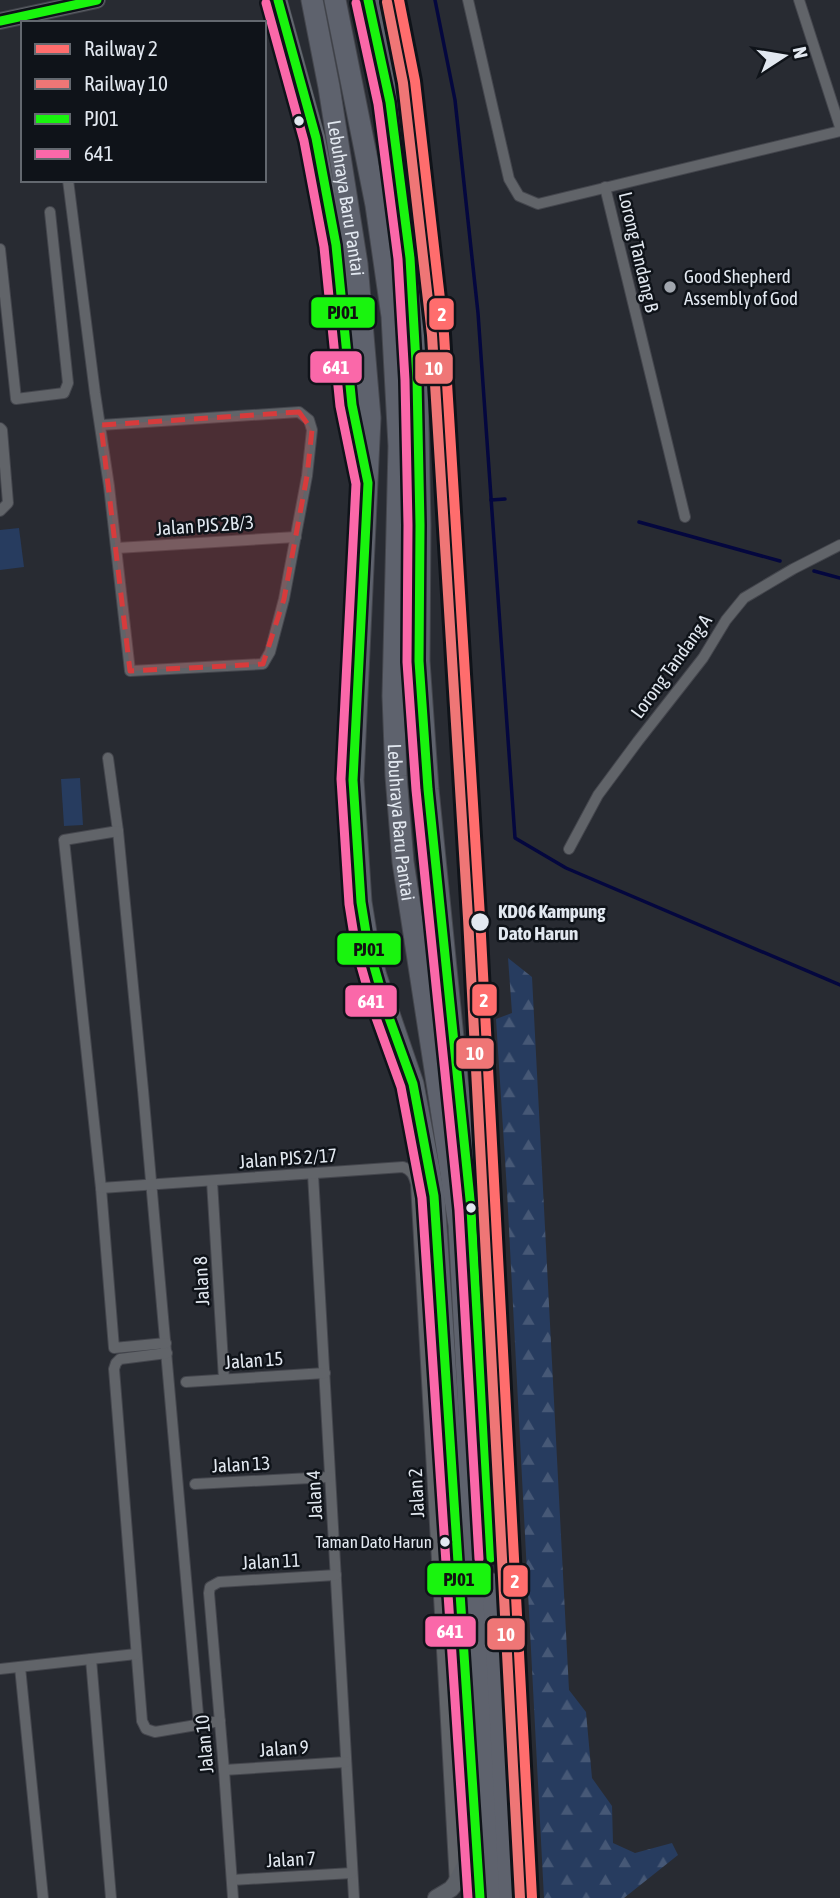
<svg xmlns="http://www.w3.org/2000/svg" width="840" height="1898" viewBox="0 0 840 1898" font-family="'Asap Condensed',sans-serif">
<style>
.forest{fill:url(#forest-firs)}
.park{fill:#273c5f}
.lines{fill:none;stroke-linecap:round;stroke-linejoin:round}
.stream{stroke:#04073e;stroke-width:3.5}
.street-casing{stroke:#44464d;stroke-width:12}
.secondary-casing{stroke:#44464d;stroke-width:18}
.primary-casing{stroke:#44464d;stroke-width:19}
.highway-casing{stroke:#44464d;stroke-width:23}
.street{stroke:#616469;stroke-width:10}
.secondary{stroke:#5d6168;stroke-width:16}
.primary{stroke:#61666e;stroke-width:18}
.highway{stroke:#5e626d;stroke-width:21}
.bus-1-casing{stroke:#0f1319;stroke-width:14}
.bus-2-casing{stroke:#0f1319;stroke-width:14}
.bus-1{stroke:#19f40e;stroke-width:9}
.bus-2{stroke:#fa68a9;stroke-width:9}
.rail-1-casing{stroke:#0f1319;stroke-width:16}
.rail-2-casing{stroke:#0f1319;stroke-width:16}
.rail-1{stroke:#ff6d6d;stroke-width:10}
.rail-2{stroke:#ef7676;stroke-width:10}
.marked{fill:#d73b3c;fill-opacity:0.2;stroke:#d73b3c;stroke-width:5;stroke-dasharray:14 9;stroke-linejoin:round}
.bus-dot{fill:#e2e8f0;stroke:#0f1319;stroke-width:2.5}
.poi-dot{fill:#a1a6ae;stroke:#0f1319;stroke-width:2.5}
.labels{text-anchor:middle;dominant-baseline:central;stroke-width:5;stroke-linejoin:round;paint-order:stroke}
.bus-label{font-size:17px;fill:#e2e8f0;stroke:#0f1319;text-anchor:end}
.street-label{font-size:19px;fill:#e2e8f0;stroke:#0f1319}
.poi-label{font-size:19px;fill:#e2e8f0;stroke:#0f1319;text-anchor:start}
.stop-label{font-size:19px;font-weight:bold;fill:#e2e8f0;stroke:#0f1319;text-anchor:start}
.line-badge{stroke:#0f1319;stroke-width:2.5}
.badge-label{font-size:19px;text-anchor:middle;font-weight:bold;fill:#fff}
.pale-badge-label{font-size:19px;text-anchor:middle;font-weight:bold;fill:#111}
</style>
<defs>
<pattern id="forest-firs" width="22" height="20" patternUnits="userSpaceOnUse" patternTransform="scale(1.75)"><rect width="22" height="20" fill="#273c5f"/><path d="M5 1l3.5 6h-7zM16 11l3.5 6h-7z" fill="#465876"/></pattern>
</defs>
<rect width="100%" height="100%" fill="#282b32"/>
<polygon class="forest" points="508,958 532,977 569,1690 586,1712 592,1778 612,1806 613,1843 635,1853 672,1843 678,1855 624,1898 544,1898 507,1191 496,1019 512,1013"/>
<g class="park">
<polygon points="19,528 24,567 0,570 0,530"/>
<polygon points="80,778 83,825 64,826 61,779"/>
</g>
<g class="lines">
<g class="stream">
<polyline points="435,0 455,100 478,313 515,838 566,868 840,985"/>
<polyline points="491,500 505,499"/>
<polyline points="639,522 780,561"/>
<polyline points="814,571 840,578"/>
</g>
<defs>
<g id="street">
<polyline points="468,0 509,179 519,196 538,204 840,131"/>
<polyline points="799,0 840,127"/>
<polyline points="68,180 95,393 109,486 130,671 263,664 270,652 284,599 307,476 312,430 309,420 299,412 101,425"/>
<polyline points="605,187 685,517"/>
<polyline points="0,249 16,399 64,393 68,383 50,212"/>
<polyline points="0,428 2,430 8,503 0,511"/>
<polyline points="117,548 296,537"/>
<polyline points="108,758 118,831 143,1090 199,1726"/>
<polyline points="118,831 64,840 101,1188 114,1348 166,1343"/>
<polyline points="569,849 598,795 638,741 703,658 726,620 744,598 793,569 840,545"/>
<polyline points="313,1174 354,1898"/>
<polyline points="212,1181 224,1379"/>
<path d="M 101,1188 L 403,1167 C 412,1170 414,1176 416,1184 L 455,1883"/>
<polyline points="167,1353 120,1359 116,1363 114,1369 142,1721 146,1729 155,1732 220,1721"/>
<polyline points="186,1382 325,1373"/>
<polyline points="195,1484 330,1477"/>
<polyline points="91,1659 111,1898"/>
<polyline points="20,1667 43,1898"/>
<polyline points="0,1669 136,1654"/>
<polyline points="224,1770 346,1762"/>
<polyline points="232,1880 352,1873"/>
<polyline points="233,1898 224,1770 209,1593 210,1587 219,1582 336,1575"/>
</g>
<g id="secondary">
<polyline points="0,21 97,0"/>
<polyline points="436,1898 451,1889 455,1884 476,1846"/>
</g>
<polyline id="primary" points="278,0 316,138 336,245 352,405 363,456"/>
<g id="highway">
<path id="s1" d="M 312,0 L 329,87 L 357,264 L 370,418 L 353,780 L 361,902 L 368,945 L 376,976 L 413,1084 L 434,1196 L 480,1898"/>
<path id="s2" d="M 335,0 L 376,205 L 392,316 L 399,446 L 393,696 L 396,776 L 403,862 L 459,1225 L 495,1898"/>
<polyline points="368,0 390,102 410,258 417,380 420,525 419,661 428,789 472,1227"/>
<polyline points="493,1584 510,1898"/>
</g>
</defs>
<use href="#street" class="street-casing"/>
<use href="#secondary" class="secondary-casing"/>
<use href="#primary" class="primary-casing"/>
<use href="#highway" class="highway-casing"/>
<use href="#street" class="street"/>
<use href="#secondary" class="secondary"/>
<use href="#primary" class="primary"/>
<use href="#highway" class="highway"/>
<defs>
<g id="bus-1">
<polyline points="278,0 316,138 336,245 352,405 368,483 353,780 361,902 368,945 387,1012 413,1084 434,1196 480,1898"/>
<polyline points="368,0 390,102 410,258 417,380 420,525 419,661 428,789 471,1209 491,1558"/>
<polyline points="0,21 97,0"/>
</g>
<g id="bus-2">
<polyline points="266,3 304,141 324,247 340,406 356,484 341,779 349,904 356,948 375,1015 401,1087 422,1198 468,1898"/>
<polyline points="356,3 378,104 398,259 405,380 408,525 407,662 416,790 459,1210 479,1559"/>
</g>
</defs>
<use href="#bus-1" class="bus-1-casing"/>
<use href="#bus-2" class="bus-2-casing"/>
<use href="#bus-1" class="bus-1"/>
<use href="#bus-2" class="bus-2"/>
<defs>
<polyline id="rail-1" points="399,0 415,81 444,334 480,917 532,1898"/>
<polyline id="rail-2" points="387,2 403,83 432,335 468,918 520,1898"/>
</defs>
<use href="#rail-1" class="rail-1-casing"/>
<use href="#rail-2" class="rail-2-casing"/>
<use href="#rail-1" class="rail-1"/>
<use href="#rail-2" class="rail-2"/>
</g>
<path class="marked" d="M 299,412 L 312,430 L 307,476 L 284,599 L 263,664 L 130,671 L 101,425 Z"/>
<g class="bus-dot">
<circle cx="299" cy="121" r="6"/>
<circle cx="480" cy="922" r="10"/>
<circle cx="471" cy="1208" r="6"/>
<circle cx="445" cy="1542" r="6"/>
</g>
<circle class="poi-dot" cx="670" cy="287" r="7"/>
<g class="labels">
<g class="bus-label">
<text x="432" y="1542">Taman Dato Harun</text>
</g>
<g class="street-label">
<text stroke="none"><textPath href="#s1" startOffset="201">Lebuhraya Baru Pantai</textPath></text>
<text transform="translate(639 252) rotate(77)">Lorong Tandang B</text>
<text transform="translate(205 525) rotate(-4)">Jalan PJS 2B/3</text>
<text transform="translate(671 666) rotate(-54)">Lorong Tandang A</text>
<text stroke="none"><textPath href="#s2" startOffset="828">Lebuhraya Baru Pantai</textPath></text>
<text transform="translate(288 1158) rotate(-4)">Jalan PJS 2/17</text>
<text transform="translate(201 1281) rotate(-93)">Jalan 8</text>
<text transform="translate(254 1360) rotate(-4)">Jalan 15</text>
<text transform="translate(241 1464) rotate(-3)">Jalan 13</text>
<text transform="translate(416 1493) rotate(-93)">Jalan 2</text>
<text transform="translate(314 1495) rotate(-93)">Jalan 4</text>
<text transform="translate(271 1561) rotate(-3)">Jalan 11</text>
<text transform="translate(204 1744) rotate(-95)">Jalan 10</text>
<text transform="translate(284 1748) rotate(-4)">Jalan 9</text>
<text transform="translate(291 1859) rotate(-3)">Jalan 7</text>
</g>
<g class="poi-label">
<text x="684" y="276">Good Shepherd<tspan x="684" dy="22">Assembly of God</tspan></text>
</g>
<g class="stop-label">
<text x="498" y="911">KD06 Kampung<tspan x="498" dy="22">Dato Harun</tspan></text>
</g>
</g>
<g class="line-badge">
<rect x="310" y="296" width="66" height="33" rx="7" fill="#19f40e"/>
<rect x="428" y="297" width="27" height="34" rx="7" fill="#ff6d6d"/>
<rect x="309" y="350" width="54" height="34" rx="7" fill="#fa68a9"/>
<rect x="414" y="351" width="40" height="34" rx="7" fill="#ef7676"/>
<rect x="336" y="932" width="66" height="34" rx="7" fill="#19f40e"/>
<rect x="471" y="983" width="27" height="34" rx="7" fill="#ff6d6d"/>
<rect x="344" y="984" width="54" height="34" rx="7" fill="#fa68a9"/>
<rect x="455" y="1037" width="40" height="33" rx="7" fill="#ef7676"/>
<rect x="426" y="1562" width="66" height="34" rx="7" fill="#19f40e"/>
<rect x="502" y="1564" width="27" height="34" rx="7" fill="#ff6d6d"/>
<rect x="424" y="1615" width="53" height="33" rx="7" fill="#fa68a9"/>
<rect x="486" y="1617" width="40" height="34" rx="7" fill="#ef7676"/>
</g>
<g class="badge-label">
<text x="442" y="321">2</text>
<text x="336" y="374">641</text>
<text x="434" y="375">10</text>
<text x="484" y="1007">2</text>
<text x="371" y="1008">641</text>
<text x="475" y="1060">10</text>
<text x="515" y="1588">2</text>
<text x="450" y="1638">641</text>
<text x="506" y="1641">10</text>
</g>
<g class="pale-badge-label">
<text x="343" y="319">PJ01</text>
<text x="369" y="956">PJ01</text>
<text x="459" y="1586">PJ01</text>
</g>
<rect x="21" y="21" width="245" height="161" fill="#0f1319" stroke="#63686f" stroke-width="2"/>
<rect x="35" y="44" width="35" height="10" fill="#ff6d6d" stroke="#63686f" stroke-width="2"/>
<text x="84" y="56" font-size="21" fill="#e2e8f0">Railway 2</text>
<rect x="35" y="79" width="35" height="10" fill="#ef7676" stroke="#63686f" stroke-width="2"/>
<text x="84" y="91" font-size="21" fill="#e2e8f0">Railway 10</text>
<rect x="35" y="114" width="35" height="10" fill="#19f40e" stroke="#63686f" stroke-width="2"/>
<text x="84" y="126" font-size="21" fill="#e2e8f0">PJ01</text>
<rect x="35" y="149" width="35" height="10" fill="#fa68a9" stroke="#63686f" stroke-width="2"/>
<text x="84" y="161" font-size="21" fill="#e2e8f0">641</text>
<g transform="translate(784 56) rotate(78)" stroke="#0f1319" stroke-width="5" paint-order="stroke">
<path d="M0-5L12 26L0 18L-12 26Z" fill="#e2e8f0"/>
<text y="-10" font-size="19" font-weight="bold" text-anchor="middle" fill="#e2e8f0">N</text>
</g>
</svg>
